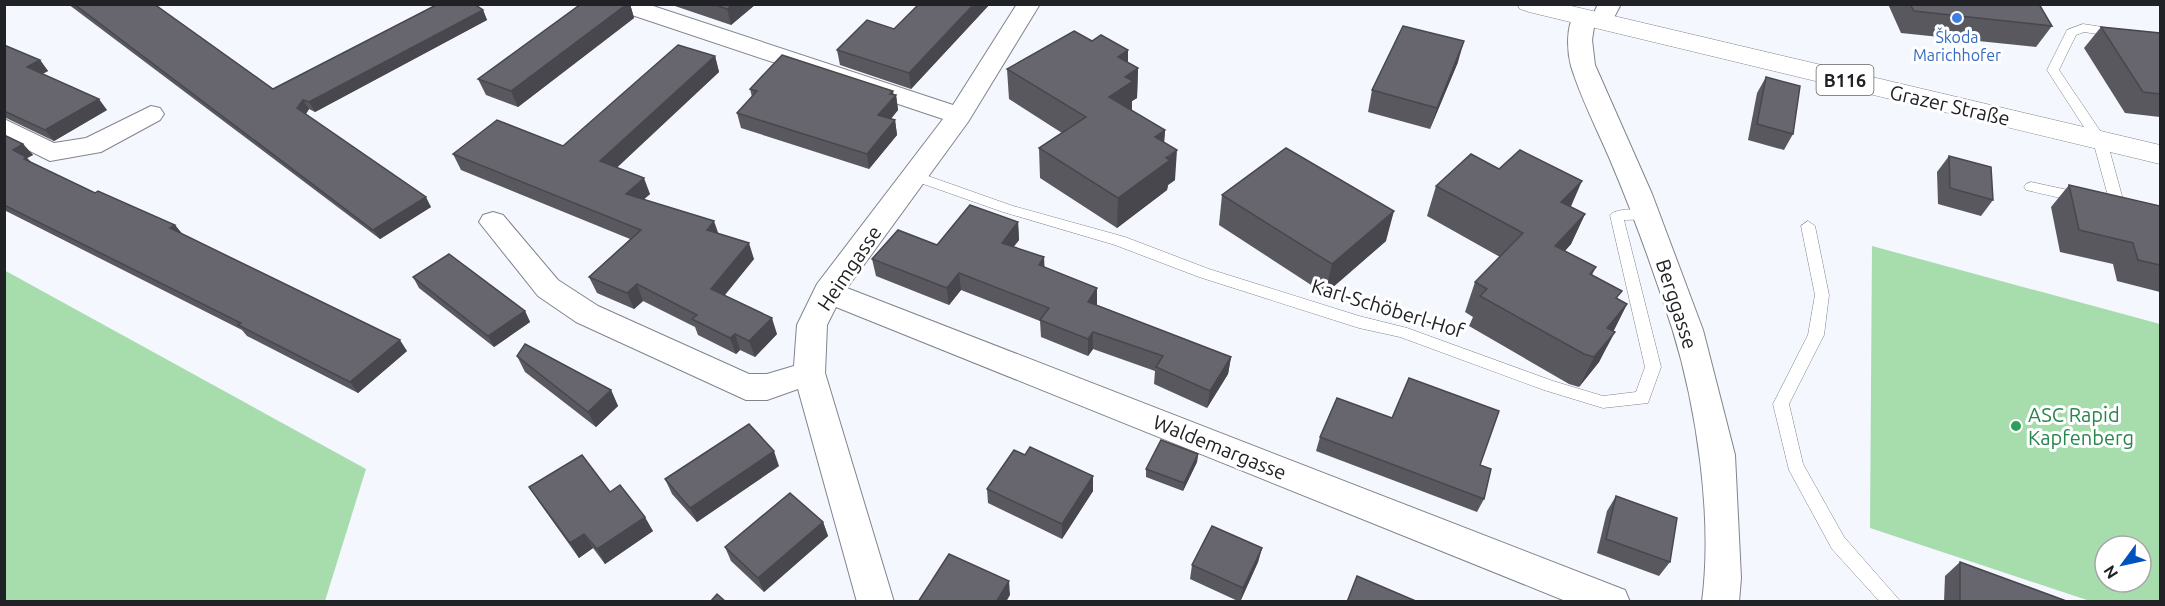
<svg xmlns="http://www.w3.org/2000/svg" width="2165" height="606" viewBox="0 0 2165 606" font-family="Ubuntu,sans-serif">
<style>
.green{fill:#a7ddad;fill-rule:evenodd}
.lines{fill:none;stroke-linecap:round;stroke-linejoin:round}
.lane-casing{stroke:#80848c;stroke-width:1}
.street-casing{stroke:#80848c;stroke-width:2}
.primary-casing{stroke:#80848c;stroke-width:1}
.lane{fill:#fff;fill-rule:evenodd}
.street{fill:#fff;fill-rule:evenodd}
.primary{fill:#fff;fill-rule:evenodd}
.wall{fill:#59585f}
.shaded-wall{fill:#48474d}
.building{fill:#67666e;stroke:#48474d;stroke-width:1.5}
.shop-dot{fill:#3f7fe0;stroke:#fff;stroke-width:2}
.leisure-dot{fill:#2e9e5b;stroke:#fff;stroke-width:2}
.labels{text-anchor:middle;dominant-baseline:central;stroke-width:6;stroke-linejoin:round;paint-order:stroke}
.far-shop-label{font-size:16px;fill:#366cbe;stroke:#fff}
.shield{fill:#fff;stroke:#636466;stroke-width:1.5}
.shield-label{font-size:18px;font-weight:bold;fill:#202225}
.street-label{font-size:20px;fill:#202225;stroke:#fff}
.leisure-label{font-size:20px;fill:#27864d;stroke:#fff;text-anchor:start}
</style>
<rect width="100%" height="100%" fill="#f4f7fe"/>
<g class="green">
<path d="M 1872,246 L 2160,324 L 2160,601 L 2090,601 L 1870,528 ZM 2105,546 L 2141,546 L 2141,582 L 2105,582 Z"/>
<polygon points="4,270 366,469 325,601 5,601"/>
</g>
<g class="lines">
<defs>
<g id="lane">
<polygon points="2083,24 2160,36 2160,43 2084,32 2076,35 2059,70 2107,141 2125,207 2118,212 2111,207 2093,141 2047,70 2067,30"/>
<path d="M 914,171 L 1013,206 L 1125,237 L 1209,269 L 1359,316 L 1407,328 L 1553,381 L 1603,396 L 1636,392 L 1645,367 L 1610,215 C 1617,207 1647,208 1654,216 L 1652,219 L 1624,220 L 1661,367 L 1648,403 L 1603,408 L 1544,390 L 1400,337 L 1359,328 L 1199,277 L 1115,245 L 1003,212 L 909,179 L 907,176 Z"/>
<polygon points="2031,182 2082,193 2089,198 2082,203 2026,190 2024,187 2026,184"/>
<polygon points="1808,221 1815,226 1829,295 1824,335 1789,404 1803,464 1844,537 1901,602 1880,602 1832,549 1789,470 1773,404 1808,335 1815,295 1801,226"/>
</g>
<g id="street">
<polygon points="611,4 647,4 953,105 1017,4 1040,4 968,122 847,288 1625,590 1630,602 1568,602 836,307 827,325 825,373 894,602 857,602 798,389 767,400 746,400 576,322 538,296 479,222 483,215 493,212 503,215 558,280 598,306 749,374 767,374 794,366 797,325 817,284 943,119 614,9"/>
<path d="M 1598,4 L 1621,4 L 1609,27 L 1594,27 L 1592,40 L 1595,65 L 1652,194 L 1703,330 L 1735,455 L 1741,578 L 1739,602 L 1702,602 C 1713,518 1697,408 1672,328 C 1654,272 1634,216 1611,162 C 1598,131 1581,99 1571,66 C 1567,51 1566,26 1575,13 L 1583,11 L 1593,15 Z"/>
<polygon points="151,106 160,108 164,114 160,120 101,152 50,161 4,138 4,119 54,143 86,138"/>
</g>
<polygon id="primary" points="1517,4 1563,4 2160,145 2160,164 1529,12 1520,9"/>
</defs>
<use href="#lane" class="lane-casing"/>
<use href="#street" class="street-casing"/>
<use href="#primary" class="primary-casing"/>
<use href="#lane" class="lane"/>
<use href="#street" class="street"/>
<use href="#primary" class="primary"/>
</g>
<g class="wall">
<polygon points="68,4 154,4 273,89 483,10 487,20 315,112 309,109 306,114 431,207 380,239"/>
<polygon points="581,4 630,4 634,18 518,107 486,95 478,79"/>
<polygon points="669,4 756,4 731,25"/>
<polygon points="919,4 990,4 911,89 840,65 837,50 894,29"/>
<polygon points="1888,4 2039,4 2052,26 2036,47 1901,33"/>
<polygon points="2101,27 2160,33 2160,117 2125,113 2084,48"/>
<polygon points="4,45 40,60 48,71 42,74 107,110 54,141 4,117"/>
<polygon points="715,56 719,72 617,167 650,194 644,199 718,234 754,259 724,295 777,334 755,357 740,350 736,354 698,335 695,327 643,301 634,309 597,293 589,277 630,239 461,170 453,154 563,146"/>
<polygon points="1458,62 1430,129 1368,112 1372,90"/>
<polygon points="1138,68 1137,98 1132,101 1132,111 1165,130 1164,142 1175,180 1168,185 1167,190 1117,228 1040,178 1039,148 1062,133 1009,99 1007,69"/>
<polygon points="1766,77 1793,134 1784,150 1748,140 1757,93"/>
<polygon points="750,89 896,95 898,110 891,119 895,120 897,135 869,169 741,128 737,113 752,97"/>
<polygon points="4,135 23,144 33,155 27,158 31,162 95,193 175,225 182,234 407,351 358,393 247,336 242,330 4,210"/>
<polygon points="1949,156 1993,200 1981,216 1938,204 1937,172"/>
<polygon points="2069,185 2160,206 2160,292 2117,281 2113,264 2060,252 2051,207"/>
<polygon points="1436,186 1571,207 1585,214 1571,244 1565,251 1596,267 1592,275 1617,299 1627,304 1613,332 1599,362 1579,387 1569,384 1469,326 1473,317 1465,312 1475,282 1500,257 1427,216"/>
<polygon points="1222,195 1386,241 1325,294 1219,225"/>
<polygon points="1018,222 1019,240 1013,247 1044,267 1097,305 1231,357 1228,374 1207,408 1154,384 1155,371 1093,349 1088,356 1041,337 1040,321 961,290 949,305 876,276 872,259 937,245"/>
<polygon points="413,277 525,311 530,322 494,347 419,288"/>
<polygon points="517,356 611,390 618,406 596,427 525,372"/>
<polygon points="1320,437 1484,499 1477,512 1316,451"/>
<polygon points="1198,454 1197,462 1183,491 1146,477 1146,469"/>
<polygon points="779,466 697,522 672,494 665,479"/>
<polygon points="529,487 610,492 653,531 605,564 593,548 579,558 539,502"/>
<polygon points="987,489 1093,491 1062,539 988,503"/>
<polygon points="1616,496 1670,562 1659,576 1597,553 1607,511"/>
<polygon points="823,522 828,536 764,592 731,561 725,547"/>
<polygon points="1262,548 1258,562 1240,602 1190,579 1192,565"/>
<polygon points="1960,562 2069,602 1944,602 1945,576"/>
</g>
<g class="shaded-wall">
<polygon points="627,4 630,4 634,18 518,107 511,91"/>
<polygon points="733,4 756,4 731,25 727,9"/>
<polygon points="974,4 990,4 911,89 909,73"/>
<polygon points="483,10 487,20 315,112 309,102"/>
<polygon points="1464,41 1458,62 1430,129 1437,108"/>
<polygon points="1128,50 1128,75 1138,68 1137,98 1132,101 1132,111 1109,97 1118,57"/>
<polygon points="715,56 719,72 607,177 600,161"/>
<polygon points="40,60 48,71 35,78 27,67"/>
<polygon points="893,91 894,97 896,95 898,110 881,130 878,115 890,94"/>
<polygon points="99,99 107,110 54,141 45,130"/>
<polygon points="303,100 309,109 303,118 297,108"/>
<polygon points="895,120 897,135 869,169 867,154"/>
<polygon points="1165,130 1163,160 1155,137"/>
<polygon points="23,144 33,155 27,158 36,168 13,150"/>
<polygon points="1177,150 1175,180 1168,185 1167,190 1117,228 1118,198"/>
<polygon points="644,178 650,194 632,210 626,194"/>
<polygon points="1582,181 1569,211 1561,202"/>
<polygon points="426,197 431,207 380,239 373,230"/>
<polygon points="1394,211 1386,241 1325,294 1332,264"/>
<polygon points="1585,214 1571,244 1542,276 1555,246"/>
<polygon points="714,221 720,238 707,230"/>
<polygon points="1018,222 1019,240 1003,261 1002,243"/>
<polygon points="175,225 184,236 170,228"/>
<polygon points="749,243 754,259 717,305 711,289"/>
<polygon points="1044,257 1045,275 1039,265"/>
<polygon points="959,273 961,290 949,305 947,288"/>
<polygon points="637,284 643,301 634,309 627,293"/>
<polygon points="1097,288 1097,306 1088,302"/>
<polygon points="1627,304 1612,334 1592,358 1607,328"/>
<polygon points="525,311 530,322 494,347 488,336"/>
<polygon points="772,318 777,334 755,357 749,341"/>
<polygon points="1093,332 1093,349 1088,356 1088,339"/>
<polygon points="1615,332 1599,362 1579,387 1594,357"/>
<polygon points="735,334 740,350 736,354 730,338"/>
<polygon points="400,340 407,351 358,393 350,382"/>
<polygon points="1231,357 1228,374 1207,408 1210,391"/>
<polygon points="611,390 618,406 596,427 588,412"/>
<polygon points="774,451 779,466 697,522 690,508"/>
<polygon points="1198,454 1197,462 1183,491 1184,483"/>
<polygon points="1093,476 1093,491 1062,539 1062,524"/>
<polygon points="645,517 653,531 605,564 597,549"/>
<polygon points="823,522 828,536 764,592 758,578"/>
<polygon points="584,534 593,548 579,558 570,543"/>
<polygon points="1262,548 1258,562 1240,602 1243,588"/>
<polygon points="1009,581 1010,595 1006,602 996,602"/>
</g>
<g class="building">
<polygon points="74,4 154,4 273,89 438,4 474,4 483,10 309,102 303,100 297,108 426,197 373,230"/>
<polygon points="581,4 627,4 511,91 478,79"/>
<polygon points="713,4 733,4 727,9"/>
<polygon points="919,4 974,4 909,73 837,50 867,20 894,29"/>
<polygon points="1910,4 2039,4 2052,26 1914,11"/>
<polygon points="1403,26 1464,41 1437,108 1372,90"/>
<polygon points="2101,27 2160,33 2160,94 2143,92"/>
<polygon points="1074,31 1092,41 1101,35 1128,50 1118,57 1138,68 1125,77 1133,81 1109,97 1165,130 1155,137 1177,150 1166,158 1170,160 1118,198 1039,148 1086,117 1007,69"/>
<polygon points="4,45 40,60 27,67 99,99 45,130 4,111"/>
<polygon points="678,45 715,56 600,161 644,178 626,194 714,221 707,230 749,243 711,289 772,318 749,341 735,334 730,338 692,319 697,315 637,284 627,293 589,277 641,230 453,154 497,120 563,146"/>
<polygon points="782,55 893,91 890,94 896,95 878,115 895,120 867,154 737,113 757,91 750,89"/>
<polygon points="1766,77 1800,86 1793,134 1757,124"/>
<polygon points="4,135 23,144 13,150 26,157 24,159 95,193 98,191 175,225 170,228 400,340 350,382 238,325 241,323 4,205"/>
<polygon points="1286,148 1394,211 1332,264 1222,195"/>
<polygon points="1520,150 1582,181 1561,202 1585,214 1555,246 1596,267 1590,274 1622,291 1616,298 1627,304 1607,328 1615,332 1594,357 1584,354 1480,296 1487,289 1475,282 1523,233 1436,186 1471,154 1499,169"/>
<polygon points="1949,156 1991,167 1993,200 1950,188"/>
<polygon points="2069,185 2160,206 2160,265 2138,260 2133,243 2079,230"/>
<polygon points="970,205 1018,222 1002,243 1044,257 1039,265 1097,288 1088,302 1231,357 1210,391 1156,367 1163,356 1093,332 1088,339 1040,320 1049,308 959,273 947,288 872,259 898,230 937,245"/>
<polygon points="449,254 525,311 488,336 413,277"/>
<polygon points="525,344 611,390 588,412 517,356"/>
<polygon points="1409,378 1499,411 1480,465 1491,469 1484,499 1320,437 1337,398 1392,418"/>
<polygon points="749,424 774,451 690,508 665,479"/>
<polygon points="1161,440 1198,454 1184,483 1146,469"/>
<polygon points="1030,447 1093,476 1062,524 987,489 1014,450 1025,455"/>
<polygon points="582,455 610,492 620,485 645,517 597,549 584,534 570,543 529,487"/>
<polygon points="790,493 823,522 758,578 725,547"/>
<polygon points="1616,496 1677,518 1670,562 1606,539"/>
<polygon points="1212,526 1262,548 1243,588 1192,565"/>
<polygon points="949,554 1009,581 996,602 918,602"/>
<polygon points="1960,562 2069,602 1960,602"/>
<polygon points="1357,576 1418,602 1347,602"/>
<polygon points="717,594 726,602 710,602"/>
</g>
<circle class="shop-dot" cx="1957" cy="18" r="6"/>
<circle class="leisure-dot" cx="2016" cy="426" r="6"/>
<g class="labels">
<g class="far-shop-label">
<text x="1957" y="37">Škoda<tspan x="1957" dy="18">Marichhofer</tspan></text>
</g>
<rect class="shield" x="1816.5" y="65" width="57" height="30" rx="4.5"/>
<g class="shield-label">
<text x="1845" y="80">B116</text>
</g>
<g class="street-label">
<text transform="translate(1950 105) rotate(13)">Grazer Straße</text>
<text transform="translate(849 268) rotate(-56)">Heimgasse</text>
<text transform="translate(1677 304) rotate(72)">Berggasse</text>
<text transform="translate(1388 308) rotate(17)">Karl-Schöberl-Hof</text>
<text transform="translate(1220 447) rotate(22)">Waldemargasse</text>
</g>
<g class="leisure-label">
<text x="2028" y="414">ASC Rapid<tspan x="2028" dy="23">Kapfenberg</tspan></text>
</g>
</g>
<rect width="2165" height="606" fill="none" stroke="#202225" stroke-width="12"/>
<g transform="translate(2123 564) rotate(237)"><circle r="28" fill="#ffffff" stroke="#a6a7a8" stroke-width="1.5"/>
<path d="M0-4.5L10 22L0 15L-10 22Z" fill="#0052bc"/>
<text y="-9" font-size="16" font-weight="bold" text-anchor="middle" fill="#202225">N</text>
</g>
</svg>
